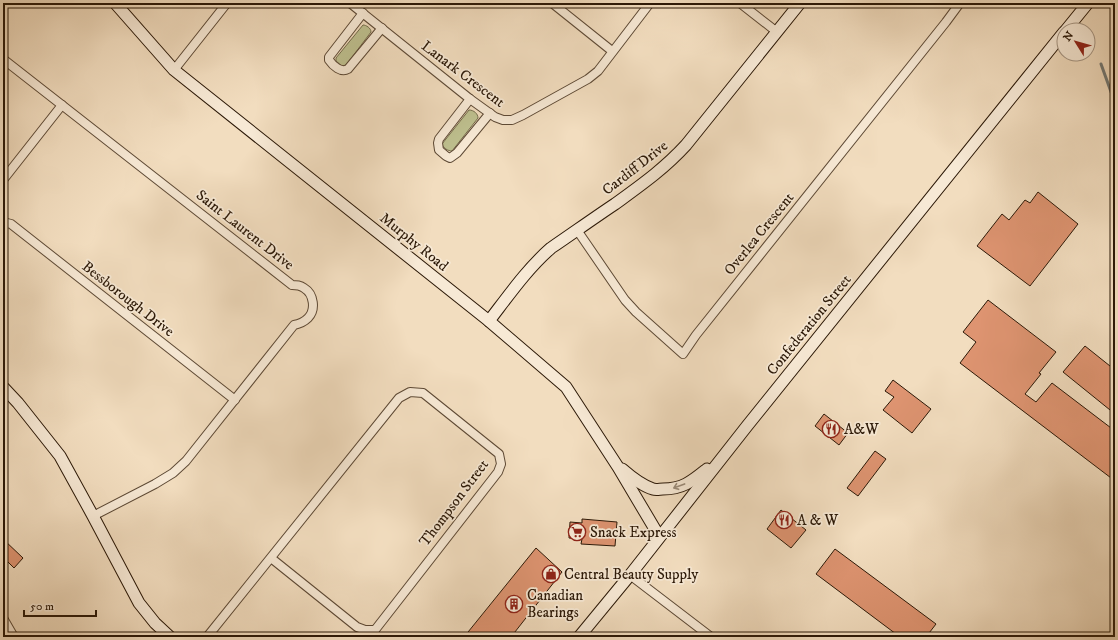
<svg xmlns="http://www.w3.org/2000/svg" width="1118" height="640" viewBox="0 0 1118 640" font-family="'IM FELL DW Pica',serif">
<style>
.green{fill:#bec08f;stroke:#746c4b}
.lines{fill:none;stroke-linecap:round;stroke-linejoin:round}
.stream{stroke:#727874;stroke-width:3}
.building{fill:#de9471;stroke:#2b1807}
.street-casing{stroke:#5d4935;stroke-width:10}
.secondary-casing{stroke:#2b1807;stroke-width:13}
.street{stroke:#f7e9d5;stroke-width:8}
.secondary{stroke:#f7e9d5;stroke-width:11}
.oneway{stroke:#9b8b78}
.labels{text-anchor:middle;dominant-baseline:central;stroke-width:3.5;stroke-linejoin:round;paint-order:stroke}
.street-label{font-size:15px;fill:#2b1807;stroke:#f7e9d5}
.poi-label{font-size:15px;fill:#2b1807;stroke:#f7e9d5;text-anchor:start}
</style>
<rect width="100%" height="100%" fill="#f2ddbf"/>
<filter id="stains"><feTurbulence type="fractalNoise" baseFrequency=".005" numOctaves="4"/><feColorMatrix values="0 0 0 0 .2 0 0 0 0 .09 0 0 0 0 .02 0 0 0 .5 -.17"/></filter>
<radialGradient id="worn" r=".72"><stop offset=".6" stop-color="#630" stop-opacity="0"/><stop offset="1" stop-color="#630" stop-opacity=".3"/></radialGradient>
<g class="green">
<path d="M 363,25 C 366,25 371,28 371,32 L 346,65 L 342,66 L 336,61 L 336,58 Z"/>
<path d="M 469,110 C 474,110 478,114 478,118 L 452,151 C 448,151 443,148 442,144 Z"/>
</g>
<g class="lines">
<polyline class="stream" points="1101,64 1115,103"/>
</g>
<g class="building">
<polygon points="1038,192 1078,224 1030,286 977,246 1002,214 1009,220 1025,200 1030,203"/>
<polygon points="988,300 1056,352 1039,373 1041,374 1025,394 1036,402 1052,383 1115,431 1115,481 960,363 976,342 963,332"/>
<polygon points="1085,346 1115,370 1115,414 1063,372"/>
<polygon points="893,380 931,409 912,433 883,410 894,397 885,391"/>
<polygon points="824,414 848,433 839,445 815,426"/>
<polygon points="875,451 886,459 858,496 847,488"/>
<polygon points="781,510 806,530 791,548 767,529"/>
<polygon points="582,519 617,522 615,546 581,544 582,539 569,538 570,522 582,523"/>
<polygon points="3,539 23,558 14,568 6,560 7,558 3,554"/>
<polygon points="536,548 562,572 511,637 464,637"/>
<polygon points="835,549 936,624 926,637 900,637 816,574"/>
</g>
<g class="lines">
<defs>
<g id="street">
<polyline points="350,3 470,99 495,117 503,120 512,120 523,115 588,79 598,71 650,3"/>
<polyline points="552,3 612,51"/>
<polyline points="740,3 777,32"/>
<path d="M 363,13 L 329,57 L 329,60 C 333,66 341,73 348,69 L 382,28"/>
<path d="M 3,59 L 292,285 C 297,285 300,285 304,288 C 314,294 316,310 308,318 C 304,322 299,324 294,325 L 186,461 L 173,473 L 155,484 L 93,516"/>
<polyline points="174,70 227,3"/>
<polyline points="470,99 439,139 438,143 439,150 446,156 450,158 457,153 490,113"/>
<polyline points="3,180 62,105"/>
<polyline points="3,222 11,224 235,400"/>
<polyline points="577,230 625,300 636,312 683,354 696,335 946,22 960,3"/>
<polyline points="630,575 711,637"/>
<polyline points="3,618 14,637"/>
<polyline points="207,637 399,398 410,392 423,393 499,454 501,464 498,472 375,630 365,630 357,627 271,558"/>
</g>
<g id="secondary">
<polyline points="115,3 174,70 489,321 566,387 618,467 659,536"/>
<polyline points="1066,30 1088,3"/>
<path d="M 489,321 C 509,295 527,269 551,248 C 573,233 594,218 615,204 C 641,185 664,169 686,145 L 800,3"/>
<polyline points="3,387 18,403 60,456 93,516 139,603 155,623 170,637"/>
<path d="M 622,469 C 630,476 643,486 653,489 C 656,490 660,489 663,489 C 683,489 692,481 707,469"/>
<polyline points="579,637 630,575 747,426 1064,32"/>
</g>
</defs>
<use href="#street" class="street-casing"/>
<use href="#secondary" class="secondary-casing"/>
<use href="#street" class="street"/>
<use href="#secondary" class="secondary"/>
</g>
<defs><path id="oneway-shaft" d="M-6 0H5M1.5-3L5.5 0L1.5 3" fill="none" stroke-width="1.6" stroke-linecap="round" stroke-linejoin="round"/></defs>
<use class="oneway" href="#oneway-shaft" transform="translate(679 486) rotate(160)"/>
<defs>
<symbol id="restaurant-ring" viewBox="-11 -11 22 22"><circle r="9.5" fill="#f7e9d5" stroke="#8f2418" stroke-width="1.5"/><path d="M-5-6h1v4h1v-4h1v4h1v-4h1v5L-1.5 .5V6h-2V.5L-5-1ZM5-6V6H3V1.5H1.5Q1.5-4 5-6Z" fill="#8f2418"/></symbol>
<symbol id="supermarket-ring" viewBox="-11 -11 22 22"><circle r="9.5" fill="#f7e9d5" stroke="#8f2418" stroke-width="1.5"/><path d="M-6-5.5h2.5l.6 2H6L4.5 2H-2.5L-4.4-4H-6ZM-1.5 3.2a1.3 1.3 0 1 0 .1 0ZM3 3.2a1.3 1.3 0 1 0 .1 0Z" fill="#8f2418"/></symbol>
<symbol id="shop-ring" viewBox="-11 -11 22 22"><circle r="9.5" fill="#f7e9d5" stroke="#8f2418" stroke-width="1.5"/><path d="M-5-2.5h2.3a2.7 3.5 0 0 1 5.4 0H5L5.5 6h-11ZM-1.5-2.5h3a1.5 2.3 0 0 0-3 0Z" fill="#8f2418"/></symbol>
<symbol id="building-ring" viewBox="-11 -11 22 22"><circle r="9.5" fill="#f7e9d5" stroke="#8f2418" stroke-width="1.5"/><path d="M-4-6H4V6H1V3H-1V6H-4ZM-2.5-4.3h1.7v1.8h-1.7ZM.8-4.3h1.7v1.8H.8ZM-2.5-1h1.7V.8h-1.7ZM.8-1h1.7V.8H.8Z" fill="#8f2418"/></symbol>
</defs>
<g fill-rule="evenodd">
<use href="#restaurant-ring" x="821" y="419" width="20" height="20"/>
<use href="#restaurant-ring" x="774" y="510" width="20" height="20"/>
<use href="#supermarket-ring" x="567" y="522" width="20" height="20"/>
<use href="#shop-ring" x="541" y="564" width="20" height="20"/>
<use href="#building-ring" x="504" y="594" width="20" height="20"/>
</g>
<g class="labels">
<g class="street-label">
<text transform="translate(463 74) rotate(37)">Lanark Crescent</text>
<text transform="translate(635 168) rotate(-38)">Cardiff Drive</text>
<text transform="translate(245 230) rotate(38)">Saint Laurent Drive</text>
<text transform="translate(759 234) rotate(-51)">Overlea Crescent</text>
<text transform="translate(414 242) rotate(39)">Murphy Road</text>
<text transform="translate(128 299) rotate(38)">Bessborough Drive</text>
<text transform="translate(809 325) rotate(-51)">Confederation Street</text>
<text transform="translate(454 503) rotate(-53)">Thompson Street</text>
</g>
<g class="poi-label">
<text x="844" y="429">A&amp;W</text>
<text x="797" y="520">A &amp; W</text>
<text x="590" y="532">Snack Express</text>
<text x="564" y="574">Central Beauty Supply</text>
<text x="527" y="595">Canadian<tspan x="527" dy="17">Bearings</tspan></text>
</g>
</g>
<rect width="1118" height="640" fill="none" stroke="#f2ddbf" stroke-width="16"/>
<rect x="4" y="4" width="1110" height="632" fill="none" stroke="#2b1807" stroke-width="2"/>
<rect x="8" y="8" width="1102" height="624" fill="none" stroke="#2b1807"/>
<g transform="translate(1076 42) rotate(307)"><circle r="19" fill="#f7e9d5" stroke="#a59583"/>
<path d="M0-3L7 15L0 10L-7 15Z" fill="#8f2418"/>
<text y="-6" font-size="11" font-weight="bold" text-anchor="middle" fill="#2b1807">N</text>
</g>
<path d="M24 610v6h72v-6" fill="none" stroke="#2b1807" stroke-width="2"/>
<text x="30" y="610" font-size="12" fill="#2b1807" stroke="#f7e9d5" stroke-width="3" paint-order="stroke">50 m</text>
<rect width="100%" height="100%" filter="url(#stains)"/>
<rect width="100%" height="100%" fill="url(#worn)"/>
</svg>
